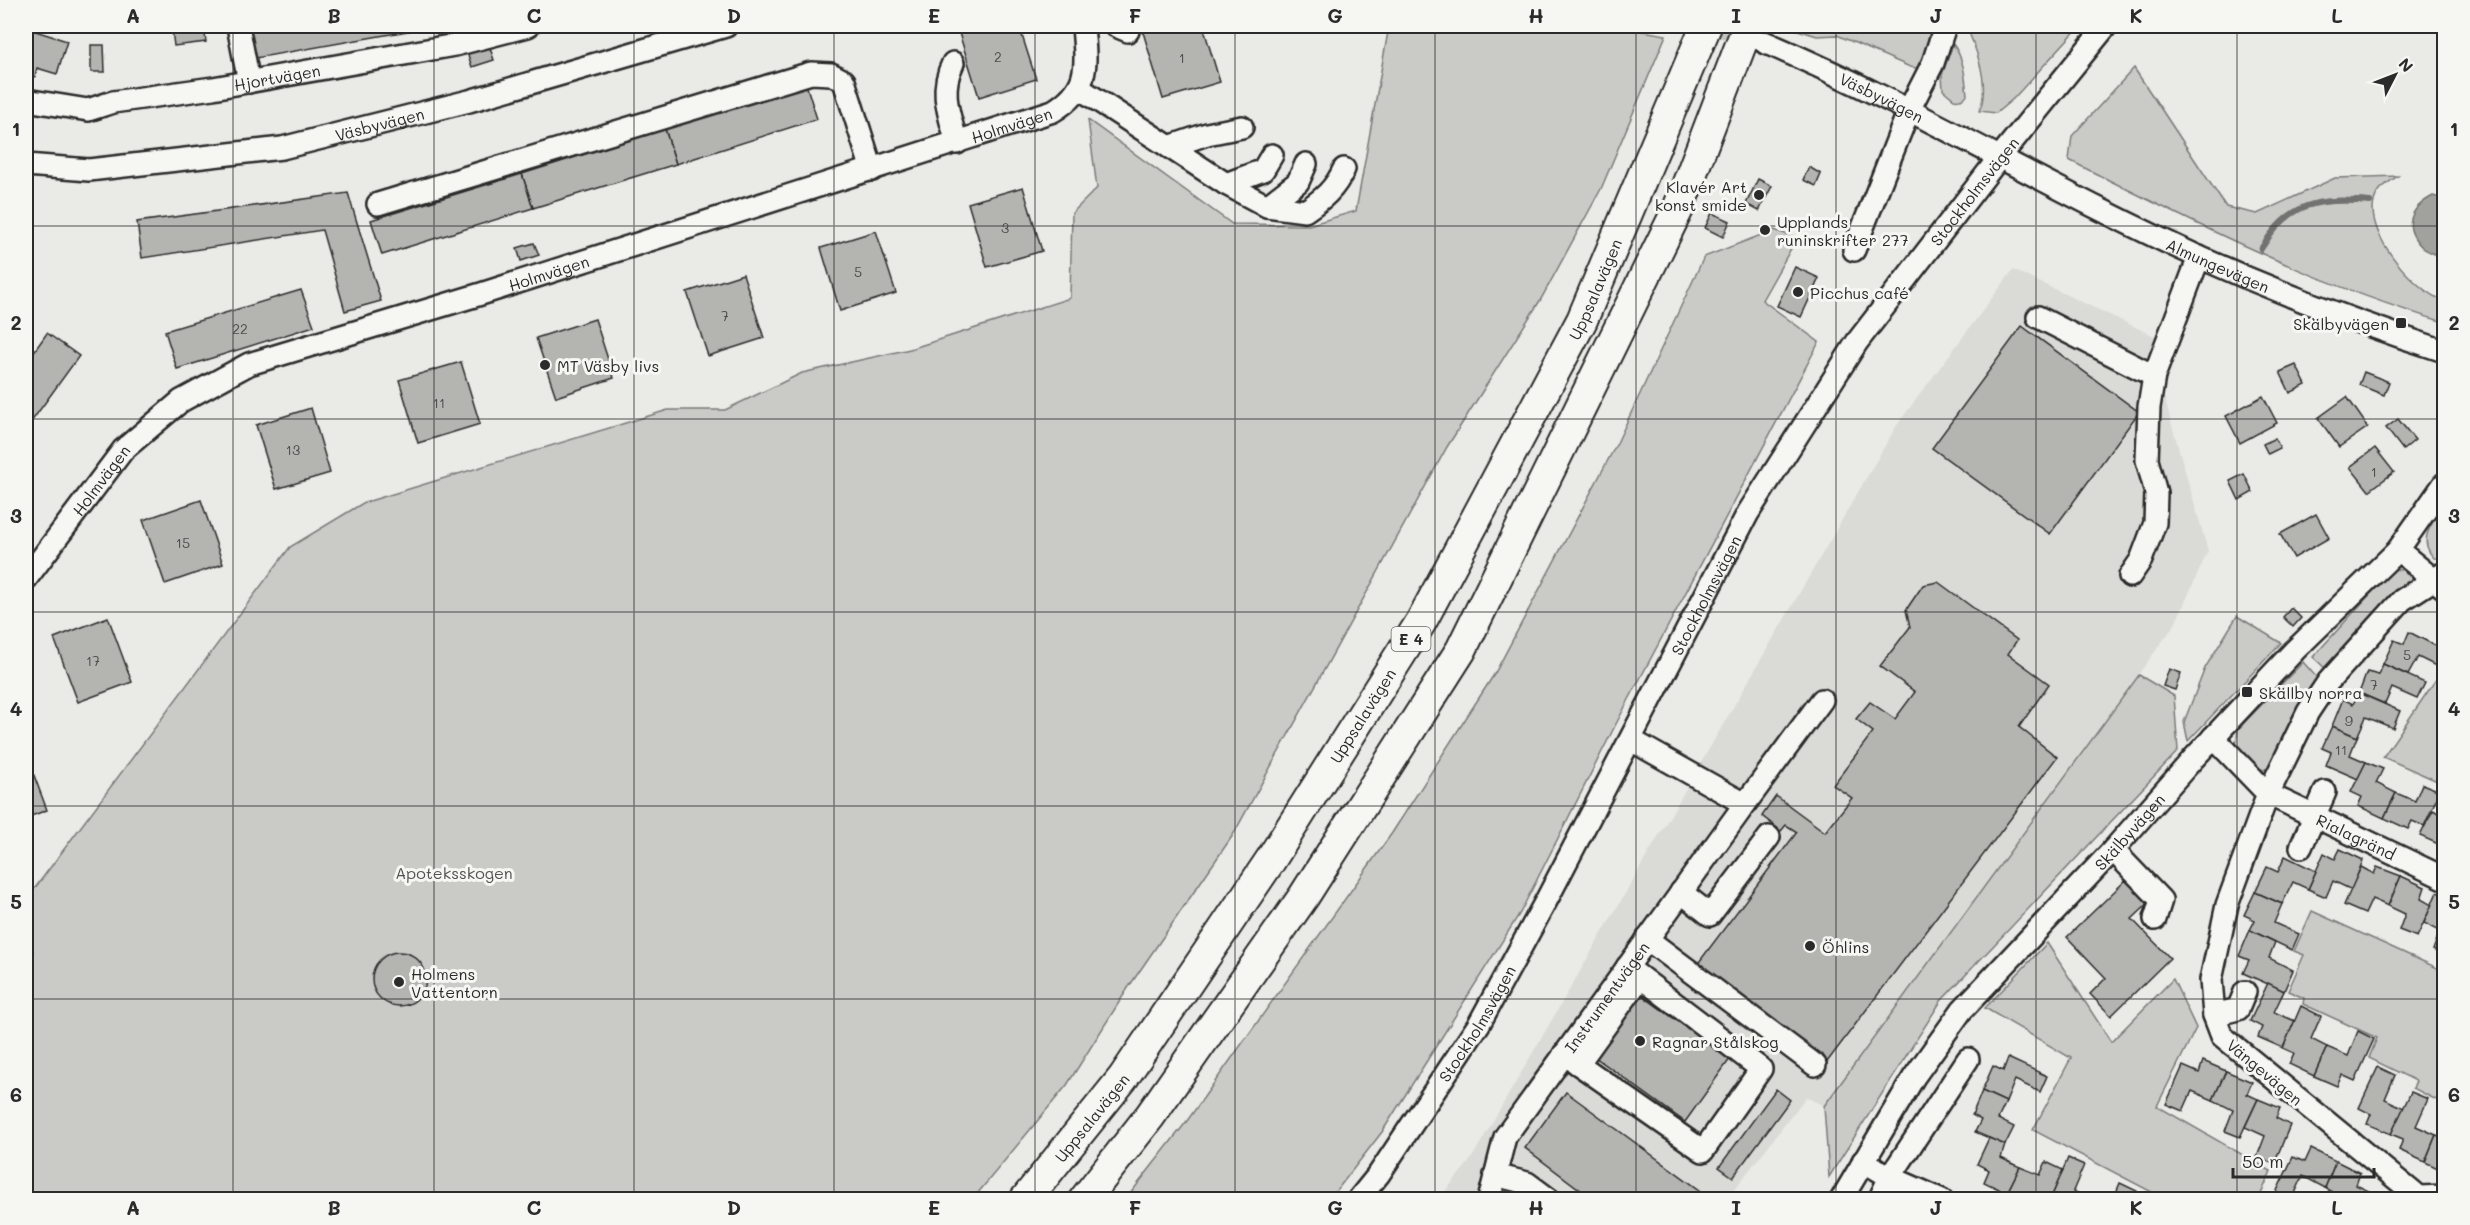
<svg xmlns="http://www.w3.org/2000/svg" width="2470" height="1225" viewBox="0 0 2470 1225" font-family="Mali,sans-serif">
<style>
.built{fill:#dadad6}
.green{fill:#cacac7;stroke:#7a7a79;stroke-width:1.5}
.water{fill:#a1a19e;stroke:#727270;stroke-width:1.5}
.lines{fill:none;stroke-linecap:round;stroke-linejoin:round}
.stream{stroke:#727270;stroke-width:6}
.building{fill:#b4b4b1;stroke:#2b2b2b;stroke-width:1.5}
.minor-tunnel{stroke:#c4c4c1;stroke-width:21;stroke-dasharray:21 10;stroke-linecap:butt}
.minor-casing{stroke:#2b2b2b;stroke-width:26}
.highway-casing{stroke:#2b2b2b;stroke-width:34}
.minor{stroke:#f6f6f2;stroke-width:21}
.highway{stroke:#f6f6f2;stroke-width:30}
.grid{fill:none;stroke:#2b2b2b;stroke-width:1.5;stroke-opacity:0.55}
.poi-dot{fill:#2b2b2b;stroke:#f6f6f2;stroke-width:2}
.labels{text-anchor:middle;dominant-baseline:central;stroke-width:6;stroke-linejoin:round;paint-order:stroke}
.number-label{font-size:14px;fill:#4d4d4c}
.shield{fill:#f6f6f2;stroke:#686867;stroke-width:1.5}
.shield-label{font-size:15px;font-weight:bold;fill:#2b2b2b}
.street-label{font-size:16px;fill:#2b2b2b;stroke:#f6f6f2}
.poi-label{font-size:16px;fill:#2b2b2b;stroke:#f6f6f2;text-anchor:start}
.park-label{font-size:16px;fill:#535352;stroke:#f6f6f2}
.neatline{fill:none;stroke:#2b2b2b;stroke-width:2}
.grid-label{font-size:20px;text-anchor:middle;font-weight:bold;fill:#2b2b2b}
</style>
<rect width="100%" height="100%" fill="#eaeae6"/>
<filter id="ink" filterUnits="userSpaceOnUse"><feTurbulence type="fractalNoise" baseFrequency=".0167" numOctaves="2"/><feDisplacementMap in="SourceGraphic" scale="12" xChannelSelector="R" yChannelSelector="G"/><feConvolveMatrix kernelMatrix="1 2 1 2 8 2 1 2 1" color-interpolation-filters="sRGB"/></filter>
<g filter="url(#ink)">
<polygon class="built" points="2013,270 2178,347 2163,394 2208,551 2175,624 1824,1106 1806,1097 1727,1199 1438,1200 1470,1161 1897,425"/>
<g class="green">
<polygon points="1389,26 1614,26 1666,35 1601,189 1541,299 1447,447 1233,835 1128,988 1067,1085 973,1199 26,1199 26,964 33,952 26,934 26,900 290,547 363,503 668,410 725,410 802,373 910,349 1070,298 1072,213 1097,188 1088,120 1232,224 1309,225 1356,211"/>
<polygon points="1785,26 1932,26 1926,57 1917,68 1910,67 1837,35 1817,36"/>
<path d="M 1966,26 L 2080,26 L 2013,99 L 1996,113 L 1979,111 C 1991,86 1977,50 1966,26 Z"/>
<path d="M 1953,44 C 1964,59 1965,76 1967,95 L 1961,100 L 1954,99 L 1943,90 L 1942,75 Z"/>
<path d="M 2134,68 L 2226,207 L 2257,214 L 2335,178 L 2398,176 C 2392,180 2384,185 2379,191 C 2354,224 2414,291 2444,301 L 2444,322 C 2314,284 2191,222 2069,160 L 2072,136 Z"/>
<polygon points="1774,230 1797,238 1762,300 1819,342 1617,722 1520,913 1382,1132 1330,1199 1126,1199 1187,1121 1392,833 1495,673 1617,443 1704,257"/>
<path d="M 2444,504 L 2444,559 L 2434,558 C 2416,539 2433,523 2444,504 Z"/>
<polygon points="2393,569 2404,570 2411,576 2410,586 2327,670 2313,657"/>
<polygon points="2237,616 2281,643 2188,741 2184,722 2205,668"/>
<polygon points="2303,662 2319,680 2277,760 2264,770 2252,766 2236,745 2238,729"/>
<polygon points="2139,675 2174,696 2178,751 1941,1001 1829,1177 1824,1106"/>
<polygon points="2437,678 2444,682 2444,784 2383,757"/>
<polygon points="2312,911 2444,971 2444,1104 2413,1088 2416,1081 2369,1058 2377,1038 2303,1004 2304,998 2288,991 2304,955 2294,951"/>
<polygon points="2047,943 2111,1042 2173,979 2196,1028 2157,1106 2271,1171 2261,1194 2271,1199 2165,1199 2033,1130 2071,1058 1985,1008"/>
</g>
<path class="water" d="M 2433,196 L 2444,199 L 2444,258 C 2438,255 2428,252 2423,248 C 2401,227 2410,208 2433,196 Z"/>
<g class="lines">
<path class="stream" d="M 2261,249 C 2289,202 2318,197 2370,202"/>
</g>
<g class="building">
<polygon points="204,26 206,42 174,46 172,30"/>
<polygon points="244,26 436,26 250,59"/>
<polygon points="982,26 1019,26 1036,79 979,97 959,33"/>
<polygon points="1165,26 1203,26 1220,82 1163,99 1143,32"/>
<polygon points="26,28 67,41 57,74 37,68 35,77 26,75"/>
<polygon points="91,45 104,45 105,72 91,72"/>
<polygon points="489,45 494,60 472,67 467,52"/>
<polygon points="806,84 817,119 676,164 665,129"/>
<polygon points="665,129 676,164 533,208 522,174"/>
<polygon points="1809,167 1821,174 1816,186 1803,180"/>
<polygon points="522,174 533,208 382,255 371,220"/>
<polygon points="1758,179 1772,186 1759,211 1746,204"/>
<polygon points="1023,187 1042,251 987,267 968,203"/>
<polygon points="348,193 381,301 345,311 322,230 142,258 137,222"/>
<polygon points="1712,213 1730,221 1723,237 1705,228"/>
<polygon points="876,231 896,293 840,311 821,248"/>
<polygon points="534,243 539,255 521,261 517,248"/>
<polygon points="1795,267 1819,278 1801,317 1777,306"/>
<polygon points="743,274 764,338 708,356 687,292"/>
<polygon points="301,290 314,326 177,369 165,331"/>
<polygon points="595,319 614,378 556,397 536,338"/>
<polygon points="2022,326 2139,412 2050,534 1932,448"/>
<polygon points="47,333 79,356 26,429 26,363"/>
<polygon points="461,362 480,424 418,443 399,380"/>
<polygon points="2296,365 2306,385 2290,393 2280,372"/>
<polygon points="2364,372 2389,382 2384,395 2359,385"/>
<polygon points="2263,396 2277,423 2240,443 2226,416"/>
<polygon points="2347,397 2368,427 2339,447 2318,418"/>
<polygon points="311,408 330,473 276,489 256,425"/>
<polygon points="2398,419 2415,440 2403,450 2386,428"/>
<polygon points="2275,438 2280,448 2268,454 2263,444"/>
<polygon points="2375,448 2394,472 2369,491 2350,467"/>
<polygon points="2244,474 2253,492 2239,500 2230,481"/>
<polygon points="201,500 223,564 165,584 143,520"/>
<polygon points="2316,514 2329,538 2294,558 2280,534"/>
<polygon points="1938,582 2017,640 2008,654 2049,684 2019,727 2057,757 1824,1066 1693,970 1797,832 1786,825 1781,831 1762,816 1776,796 1825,832 1852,798 1833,785 1873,732 1856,719 1870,702 1895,719 1915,692 1880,666 1910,627 1906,610 1923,585"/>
<polygon points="2291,608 2301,618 2293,627 2283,617"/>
<polygon points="108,617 132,682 78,702 54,638"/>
<polygon points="2409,632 2444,650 2442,669 2418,657 2408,675 2383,664 2394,640 2404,644"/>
<polygon points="2383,664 2425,683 2417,699 2392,688 2385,704 2359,693 2367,672 2379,675"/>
<polygon points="2169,669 2181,673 2175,690 2163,686"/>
<polygon points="2359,693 2400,711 2393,728 2366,717 2357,737 2332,726 2343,699 2353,704"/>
<polygon points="2332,726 2357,737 2350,755 2366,762 2358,779 2326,765 2331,752 2322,748"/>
<polygon points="26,754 47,810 26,818"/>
<polygon points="2366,762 2383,769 2376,783 2396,793 2384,818 2358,806 2362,797 2351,792"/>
<polygon points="2422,784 2440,791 2424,826 2412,821 2408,829 2384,818 2396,793 2415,801"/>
<polygon points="2433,810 2444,816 2443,846 2420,836"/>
<polygon points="2340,849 2363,860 2352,890 2333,881 2326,897 2308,889 2324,853 2335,859"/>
<polygon points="2285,856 2316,871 2308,889 2293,882 2282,904 2255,892 2267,867 2278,872"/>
<polygon points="2361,867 2374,874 2377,867 2401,876 2388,906 2372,899 2365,914 2344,905"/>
<polygon points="2401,876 2425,887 2421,899 2432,905 2417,937 2399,930 2405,914 2388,906"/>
<polygon points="2127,879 2149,903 2132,919 2170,958 2111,1016 2090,994 2106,978 2067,937"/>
<polygon points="2255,892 2282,904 2274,923 2299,934 2292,950 2250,930 2255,920 2244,915"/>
<polygon points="2437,892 2444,895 2444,955 2433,950 2440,931 2424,923"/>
<polygon points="2250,930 2275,942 2269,958 2293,970 2284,991 2243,973 2249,960 2239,956"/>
<circle cx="399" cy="979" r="27"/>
<polygon points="2268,983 2284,991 2274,1012 2295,1021 2283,1048 2258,1037 2262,1027 2250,1021"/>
<polygon points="1640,994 1730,1059 1685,1122 1595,1057"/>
<polygon points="2301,1006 2321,1016 2311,1039 2327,1047 2314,1076 2289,1064 2294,1053 2283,1048"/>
<polygon points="2358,1031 2374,1039 2355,1081 2342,1075 2337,1086 2314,1076 2327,1047 2348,1056"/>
<polygon points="2008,1058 2047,1076 2040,1092 2015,1080 2006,1102 1982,1091 1993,1066 2003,1071"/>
<polygon points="2203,1061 2226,1071 2213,1100 2192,1091 2183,1111 2166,1104 2183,1066 2199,1073"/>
<polygon points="2378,1067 2395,1075 2385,1099 2404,1108 2391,1134 2367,1124 2371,1114 2359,1108"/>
<polygon points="2226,1071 2252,1082 2247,1094 2258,1099 2240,1137 2225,1131 2233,1110 2213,1100"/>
<polygon points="1776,1089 1790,1100 1733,1177 1719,1167"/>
<polygon points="1982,1091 2006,1102 1998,1119 2014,1127 2005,1145 1975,1132 1981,1120 1972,1115"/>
<polygon points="1566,1092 1712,1199 1712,1200 1594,1200 1525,1148"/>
<polygon points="2411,1092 2428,1099 2416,1126 2436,1135 2425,1162 2399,1150 2403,1139 2391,1134"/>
<polygon points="2258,1099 2280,1108 2276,1118 2290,1125 2274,1164 2257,1157 2265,1136 2245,1127"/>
<polygon points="2436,1135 2444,1138 2444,1171 2425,1162"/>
<polygon points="1989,1138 2005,1145 2001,1158 2020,1167 2007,1193 1984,1182 1989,1170 1977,1164"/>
<polygon points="2311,1149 2336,1161 2325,1188 2303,1176 2292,1200 2274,1197 2293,1157 2305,1162"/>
<polygon points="2068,1158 2084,1165 2073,1191 2089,1198 2088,1200 2050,1200"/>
<polygon points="2336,1161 2360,1173 2356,1185 2369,1191 2365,1200 2345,1200 2325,1188"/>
<polygon points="2046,1162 2063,1170 2050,1200 2036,1195 2034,1200 2021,1200 2007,1193 2020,1167 2040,1175"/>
<polygon points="2120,1183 2137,1191 2133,1200 2113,1200"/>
</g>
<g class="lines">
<polyline class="minor-tunnel" points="1720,26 1756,39"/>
<defs>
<g id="minor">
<polyline points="238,26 249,82"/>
<polyline points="1116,26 1128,31"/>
<path id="s1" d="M 1764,42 C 1913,105 2051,190 2199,257 C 2279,293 2361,324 2444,351"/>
<path d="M 953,63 C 939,91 949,114 957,143"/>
<path d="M 1079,88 L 1226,184 L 1267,206 L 1305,211 C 1323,199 1335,189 1344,169"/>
<path id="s2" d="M 26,100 L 88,110 L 113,102 L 213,88 L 455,45 L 528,26"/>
<polyline points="1169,147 1207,134 1242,127"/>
<path id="s3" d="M 26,165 L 89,170 L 282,148 L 469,101 L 726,26"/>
<polyline points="1226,184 1263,170 1272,155"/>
<polyline points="378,204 811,73 831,74 844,81 872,170"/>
<polyline points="1267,206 1298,182 1306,164"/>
<polyline points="1854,250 1909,110 1933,63 1945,26"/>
<polyline points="2038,317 2154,376"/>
<polyline points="2398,550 2444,588"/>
<polyline points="2130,576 2141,560 2155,523 2156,493 2147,460 2149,407 2154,376 2199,257"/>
<path id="s4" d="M 26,579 L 123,450 L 181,401 L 249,364 L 481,294 L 1053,111 C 1091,88 1086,65 1083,26"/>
<path id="s5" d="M 2213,737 L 2268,794 L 2444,878"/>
<polyline points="1745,804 1822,700"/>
<polyline points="2301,847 2325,792"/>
<polyline points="2113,850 2161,900 2155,919"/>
<polyline points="1681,892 1710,915 1769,837"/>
<polyline points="1647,939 1815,1065"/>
<polyline points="2214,1015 2238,1009 2245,992"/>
<polyline points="1564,1054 1703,1151 1761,1069 1627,967"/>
<polyline points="1578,1064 1640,978"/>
<polyline points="1863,1161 1890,1177 1942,1200"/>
<polyline points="1495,1175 1527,1183 1550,1200"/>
<polyline points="2420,1197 2444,1196"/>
<path id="s6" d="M 1358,1200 L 1379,1174 L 1479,1024 L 1546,901 L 1748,513 L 1857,342 L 1999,158 L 2106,26"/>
<path id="s7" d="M 1489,1200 L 1505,1137 L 1745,804 L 1631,740"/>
<path id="s8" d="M 1841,1200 L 1914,1077 L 1962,1010 L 2113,850 L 2193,759 L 2295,650 L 2398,550 L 2444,484"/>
<polyline points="1879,1200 1890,1177 1968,1059"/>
<polyline points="2422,1200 2222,1036 2214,1015 2211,980 2227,905 2268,794 2308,712 2328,682 2402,600 2444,573"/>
</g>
<g id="highway">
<path id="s9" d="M 1025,1200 L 1123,1078 L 1270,861 L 1421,622 L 1582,320 L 1706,26"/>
<polyline points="1084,1200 1150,1116 1304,896 1461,650 1678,209 1748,26"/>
</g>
</defs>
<use href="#minor" class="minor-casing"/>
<use href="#highway" class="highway-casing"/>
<use href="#minor" class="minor"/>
<use href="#highway" class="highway"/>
</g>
</g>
<path class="grid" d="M 233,26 L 233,1200M 434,26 L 434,1200M 634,26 L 634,1200M 834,26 L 834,1200M 1035,26 L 1035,1200M 1235,26 L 1235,1200M 1435,26 L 1435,1200M 1636,26 L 1636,1200M 1836,26 L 1836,1200M 2036,26 L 2036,1200M 2237,26 L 2237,1200M 26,226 L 2444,226M 26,419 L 2444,419M 26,612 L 2444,612M 26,806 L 2444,806M 26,999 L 2444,999"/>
<g class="poi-dot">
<circle cx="1759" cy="195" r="6"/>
<circle cx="1765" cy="230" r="6"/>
<circle cx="1798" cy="292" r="6"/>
<rect x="2395" y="317" width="12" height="12" rx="3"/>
<circle cx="545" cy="365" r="6"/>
<rect x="2241" y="686" width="12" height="12" rx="3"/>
<circle cx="1810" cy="946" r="6"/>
<circle cx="399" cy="982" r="6"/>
<circle cx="1640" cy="1041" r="6"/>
</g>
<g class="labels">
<g class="number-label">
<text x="998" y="56">2</text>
<text x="1182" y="57">1</text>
<text x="1005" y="227">3</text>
<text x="858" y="271">5</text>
<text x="725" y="315">7</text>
<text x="240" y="328">22</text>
<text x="439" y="402">11</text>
<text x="293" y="449">13</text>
<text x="2374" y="471">1</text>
<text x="183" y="542">15</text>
<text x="2407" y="654">5</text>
<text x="93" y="660">17</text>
<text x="2374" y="684">7</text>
<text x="2349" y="720">9</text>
<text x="2341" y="749">11</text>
</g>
<rect class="shield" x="1391.5" y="627" width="39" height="24" rx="4.5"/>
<g class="shield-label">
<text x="1411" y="639">E 4</text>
</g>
<g class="street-label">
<text stroke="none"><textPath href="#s2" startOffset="255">Hjortvägen</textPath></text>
<text stroke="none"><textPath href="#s1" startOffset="130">Väsbyvägen</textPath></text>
<text stroke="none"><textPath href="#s3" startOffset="358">Väsbyvägen</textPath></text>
<text stroke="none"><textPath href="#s4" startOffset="1114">Holmvägen</textPath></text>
<text stroke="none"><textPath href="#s6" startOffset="1185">Stockholmsvägen</textPath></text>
<text stroke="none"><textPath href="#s1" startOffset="506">Almungevägen</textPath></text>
<text stroke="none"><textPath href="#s4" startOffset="628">Holmvägen</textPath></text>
<text stroke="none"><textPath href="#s9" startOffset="1077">Uppsalavägen</textPath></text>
<text stroke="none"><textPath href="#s4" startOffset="124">Holmvägen</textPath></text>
<text stroke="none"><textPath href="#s6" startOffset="699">Stockholmsvägen</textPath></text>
<text stroke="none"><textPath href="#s9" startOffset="591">Uppsalavägen</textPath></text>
<text stroke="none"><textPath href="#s8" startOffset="470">Skälbyvägen</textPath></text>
<text stroke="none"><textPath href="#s5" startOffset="177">Rialagränd</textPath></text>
<text stroke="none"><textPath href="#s7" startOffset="238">Instrumentvägen</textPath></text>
<text stroke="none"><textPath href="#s6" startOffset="213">Stockholmsvägen</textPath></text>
<text transform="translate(2265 1072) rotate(40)">Vängevägen</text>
<text stroke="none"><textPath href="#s9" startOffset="106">Uppsalavägen</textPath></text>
</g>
<g class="poi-label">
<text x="1747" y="186" text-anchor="end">Klavér Art<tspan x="1747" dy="18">konst smide</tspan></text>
<text x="1777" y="221">Upplands<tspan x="1777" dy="18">runinskrifter 277</tspan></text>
<text x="1810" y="292">Picchus café</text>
<text x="2389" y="323" text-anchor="end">Skälbyvägen</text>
<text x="557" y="365">MT Väsby livs</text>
<text x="2259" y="692">Skällby norra</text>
<text x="1822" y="946">Öhlins</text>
<text x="411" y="973">Holmens<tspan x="411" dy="18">Vattentorn</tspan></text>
<text x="1652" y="1041">Ragnar Stålskog</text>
</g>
<g class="park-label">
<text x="454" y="872">Apoteksskogen</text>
</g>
</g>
<rect width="2470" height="1225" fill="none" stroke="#f6f6f2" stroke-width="66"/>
<g transform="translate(2395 75) rotate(48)" stroke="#f6f6f2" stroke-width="4.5" paint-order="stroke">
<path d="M0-4.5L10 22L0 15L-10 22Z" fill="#2b2b2b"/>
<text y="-9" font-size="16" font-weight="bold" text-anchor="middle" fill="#2b2b2b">N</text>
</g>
<path d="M2233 1168v9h141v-9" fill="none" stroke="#2b2b2b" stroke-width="3"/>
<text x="2242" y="1168" font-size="18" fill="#2b2b2b" stroke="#f6f6f2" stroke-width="4.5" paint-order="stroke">50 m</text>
<rect x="33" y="33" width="2404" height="1159" class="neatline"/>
<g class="grid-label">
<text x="133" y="23">A</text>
<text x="334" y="23">B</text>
<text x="534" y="23">C</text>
<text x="734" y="23">D</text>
<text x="934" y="23">E</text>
<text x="1135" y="23">F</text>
<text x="1335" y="23">G</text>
<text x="1536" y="23">H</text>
<text x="1736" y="23">I</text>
<text x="1936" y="23">J</text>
<text x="2136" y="23">K</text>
<text x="2337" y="23">L</text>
<text x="16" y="136">1</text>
<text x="2454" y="136">1</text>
<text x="16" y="330">2</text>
<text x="2454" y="330">2</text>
<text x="16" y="523">3</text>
<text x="2454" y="523">3</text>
<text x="16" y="716">4</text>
<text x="2454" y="716">4</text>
<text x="16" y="909">5</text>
<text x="2454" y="909">5</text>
<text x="16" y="1102">6</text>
<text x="2454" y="1102">6</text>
<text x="133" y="1215">A</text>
<text x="334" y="1215">B</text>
<text x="534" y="1215">C</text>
<text x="734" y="1215">D</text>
<text x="934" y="1215">E</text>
<text x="1135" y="1215">F</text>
<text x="1335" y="1215">G</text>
<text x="1536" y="1215">H</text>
<text x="1736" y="1215">I</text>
<text x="1936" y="1215">J</text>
<text x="2136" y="1215">K</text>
<text x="2337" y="1215">L</text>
</g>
</svg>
